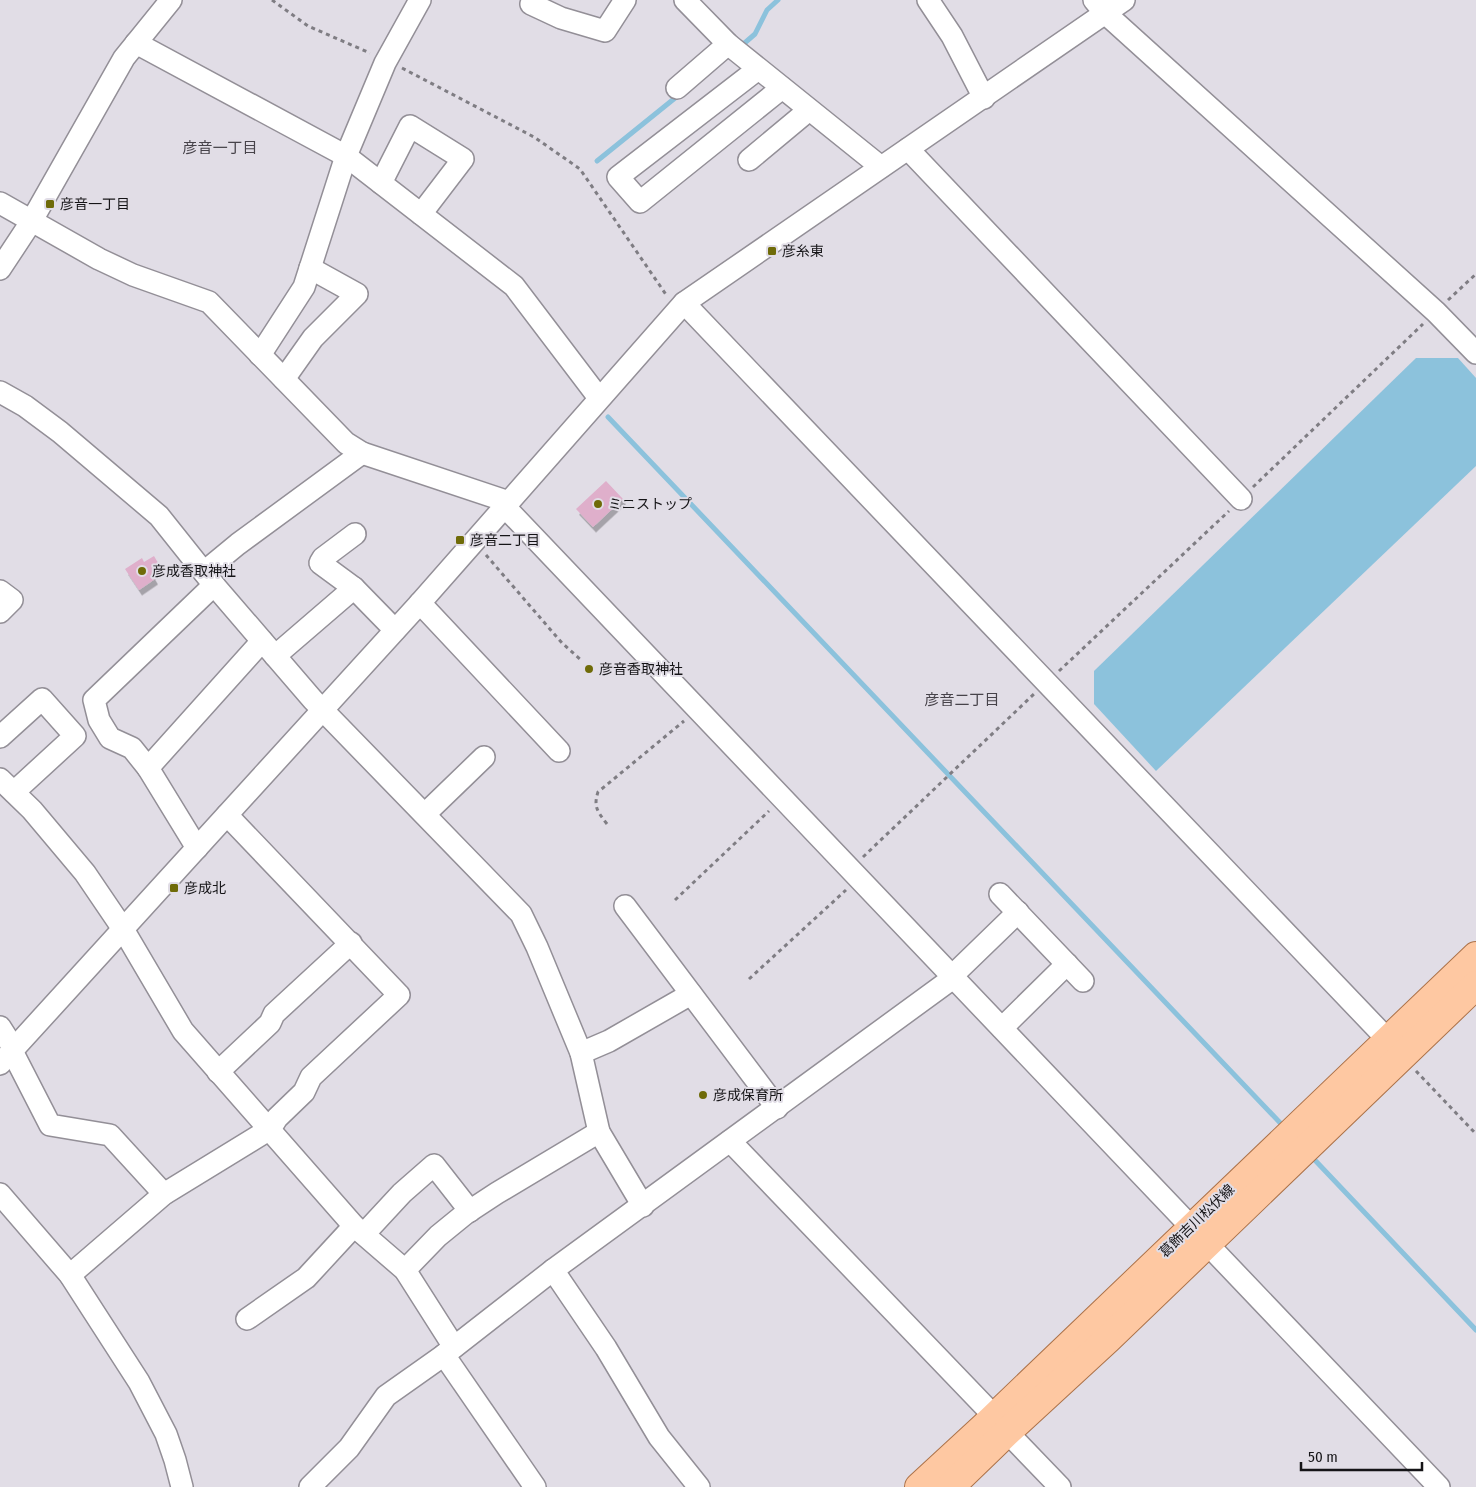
<svg xmlns="http://www.w3.org/2000/svg" width="1476" height="1487" viewBox="0 0 1476 1487" font-family="'Fira Sans Condensed','Noto Sans JP',sans-serif">
<style>
.water{fill:#8cc2dc}
.lines{fill:none;stroke-linecap:round;stroke-linejoin:round}
.stream{stroke:#8cc2dc;stroke-width:5}
.building{fill:#dfafcb;filter:url(#shadow)}
.minor-casing{stroke:#938f97;stroke-width:24}
.major-casing{stroke:#ac7249;stroke-width:30}
.path{stroke:#7f7d83;stroke-width:3;stroke-dasharray:4 4;stroke-linecap:butt}
.minor{stroke:#fff;stroke-width:21}
.major{stroke:#fec8a2;stroke-width:28}
.poi-dot{fill:#6f6b08;stroke:#e1dde6;stroke-width:2}
.labels{text-anchor:middle;dominant-baseline:central;stroke-width:4;stroke-linejoin:round;paint-order:stroke}
.poi-label{font-size:14px;fill:#151417;stroke:#e1dde6;text-anchor:start}
.street-label{font-size:14px;fill:#151417;stroke:#e1dde6}
.neighbourhood-label{font-size:15px;fill:#47434a;stroke:#e1dde6}
</style>
<defs>
<filter id="shadow"><feDropShadow dx="3" dy="5.5" stdDeviation="0" flood-color="#0004"/></filter>
</defs>
<rect width="100%" height="100%" fill="#e1dde6"/>
<polygon class="water" points="1416,358 1458,358 1476,378 1476,466 1156,771 1094,704 1094,671"/>
<g class="lines">
<g class="stream">
<polyline points="740,47 755,34 767,10 778,0"/>
<polyline points="597,161 680,94"/>
<polyline points="608,417 1285,1128"/>
<polyline points="1311,1156 1476,1330"/>
</g>
</g>
<g class="building">
<polygon points="606,481 623,499 593,527 576,509"/>
<polygon points="154,556 161,568 152,574 155,579 139,590 125,569 142,558 144,562"/>
</g>
<g class="lines">
<defs>
<g id="minor">
<polyline points="685,0 728,44 881,167"/>
<polyline points="928,0 952,36 984,98"/>
<polyline points="1094,0 1105,13 1436,312 1476,353"/>
<polyline points="531,4 561,18 605,31 625,0"/>
<polyline points="136,43 346,156 514,286 599,398"/>
<polyline points="758,69 618,177 640,202 782,88"/>
<polyline points="677,88 728,44"/>
<polyline points="908,149 1241,499"/>
<polyline points="749,160 809,110"/>
<polyline points="381,183 410,126 463,159 421,214"/>
<polyline points="0,203 99,259 133,275 209,302 346,443 362,453 509,502"/>
<polyline points="0,269 31,222 124,58 171,0"/>
<polyline points="684,303 1388,1040"/>
<polyline points="260,355 304,287 346,156 385,63 420,0"/>
<polyline points="284,379 313,338 357,294 310,268"/>
<polyline points="0,392 25,406 60,432 159,516 214,585 313,700 521,914 537,947 581,1053 599,1132 643,1206"/>
<polyline points="505,507 1439,1487"/>
<polyline points="355,534 323,558 320,563 354,588 395,630"/>
<polyline points="204,572 238,544 362,453"/>
<polyline points="214,585 94,700 99,720 110,738 132,748 148,768 262,641"/>
<polyline points="0,591 12,600 0,612"/>
<polyline points="420,603 559,751"/>
<polyline points="275,656 354,588"/>
<polyline points="0,737 42,699 75,736 14,792"/>
<polyline points="148,768 197,848"/>
<polyline points="0,779 32,810 85,873 123,929 183,1031 354,1226 405,1270 454,1347"/>
<polyline points="425,814 484,757"/>
<polyline points="1000,894 1083,981"/>
<polyline points="625,906 777,1108"/>
<polyline points="952,976 1018,912"/>
<polyline points="0,1027 14,1049"/>
<polyline points="1002,1028 1067,964"/>
<polyline points="12,1051 50,1125 110,1135 164,1194"/>
<polyline points="581,1053 609,1041 691,994"/>
<polyline points="0,1064 420,603 684,303 1124,0"/>
<polyline points="218,1072 270,1023 274,1014 351,943"/>
<polyline points="730,1141 995,1417"/>
<polyline points="0,1194 70,1275 139,1382 166,1434 175,1460 182,1487"/>
<polyline points="364,1234 402,1193 434,1165 470,1211"/>
<polyline points="405,1270 438,1236 465,1214 497,1193 599,1132"/>
<polyline points="553,1270 606,1348 659,1437 699,1487"/>
<polyline points="70,1275 164,1194 270,1129 277,1118 304,1092 311,1077 399,995 227,815"/>
<polyline points="247,1319 306,1278 354,1226"/>
<polyline points="444,1355 535,1487"/>
<polyline points="1007,1432 1060,1487"/>
<polyline points="310,1487 349,1448 386,1396 444,1355 553,1270 953,978"/>
</g>
<g id="major">
<polyline points="919,1487 984,1427 1476,956"/>
<polyline points="950,1487 1007,1432 1108,1339 1476,985"/>
</g>
</defs>
<use href="#minor" class="minor-casing"/>
<use href="#major" class="major-casing"/>
<g class="path">
<polyline points="272,0 308,26 370,53"/>
<polyline points="402,68 534,137 580,169 667,296"/>
<polyline points="1448,300 1476,274"/>
<polyline points="1253,487 1423,324"/>
<polyline points="486,555 562,643 581,660"/>
<polyline points="1059,671 1229,511"/>
<path d="M 607,824 C 598,812 593,807 598,792 L 684,721"/>
<polyline points="863,857 1034,694"/>
<polyline points="675,900 769,811"/>
<polyline points="749,979 846,890"/>
<polyline points="1416,1071 1476,1134"/>
</g>
<use href="#minor" class="minor"/>
<use href="#major" class="major"/>
</g>
<g class="poi-dot">
<rect x="45" y="199" width="10" height="10" rx="2.5"/>
<rect x="767" y="246" width="10" height="10" rx="2.5"/>
<circle cx="598" cy="504" r="5"/>
<rect x="455" y="535" width="10" height="10" rx="2.5"/>
<circle cx="142" cy="571" r="5"/>
<circle cx="589" cy="669" r="5"/>
<rect x="169" y="883" width="10" height="10" rx="2.5"/>
<circle cx="703" cy="1095" r="5"/>
</g>
<g class="labels">
<g class="poi-label">
<text x="60" y="204">彦音一丁目</text>
<text x="782" y="251">彦糸東</text>
<text x="608" y="504">ミニストップ</text>
<text x="470" y="540">彦音二丁目</text>
<text x="152" y="571">彦成香取神社</text>
<text x="599" y="669">彦音香取神社</text>
<text x="184" y="888">彦成北</text>
<text x="713" y="1095">彦成保育所</text>
</g>
<g class="street-label">
<text transform="translate(1197 1221) rotate(-44)">葛飾吉川松伏線</text>
</g>
<g class="neighbourhood-label">
<text x="220" y="148">彦音一丁目</text>
<text x="962" y="700">彦音二丁目</text>
</g>
</g>
<path d="M1301 1462v8h121v-8" fill="none" stroke="#151417" stroke-width="2.5"/>
<text x="1308" y="1462" font-size="15" fill="#151417" stroke="#e1dde6" stroke-width="4" paint-order="stroke">50 m</text>
</svg>
